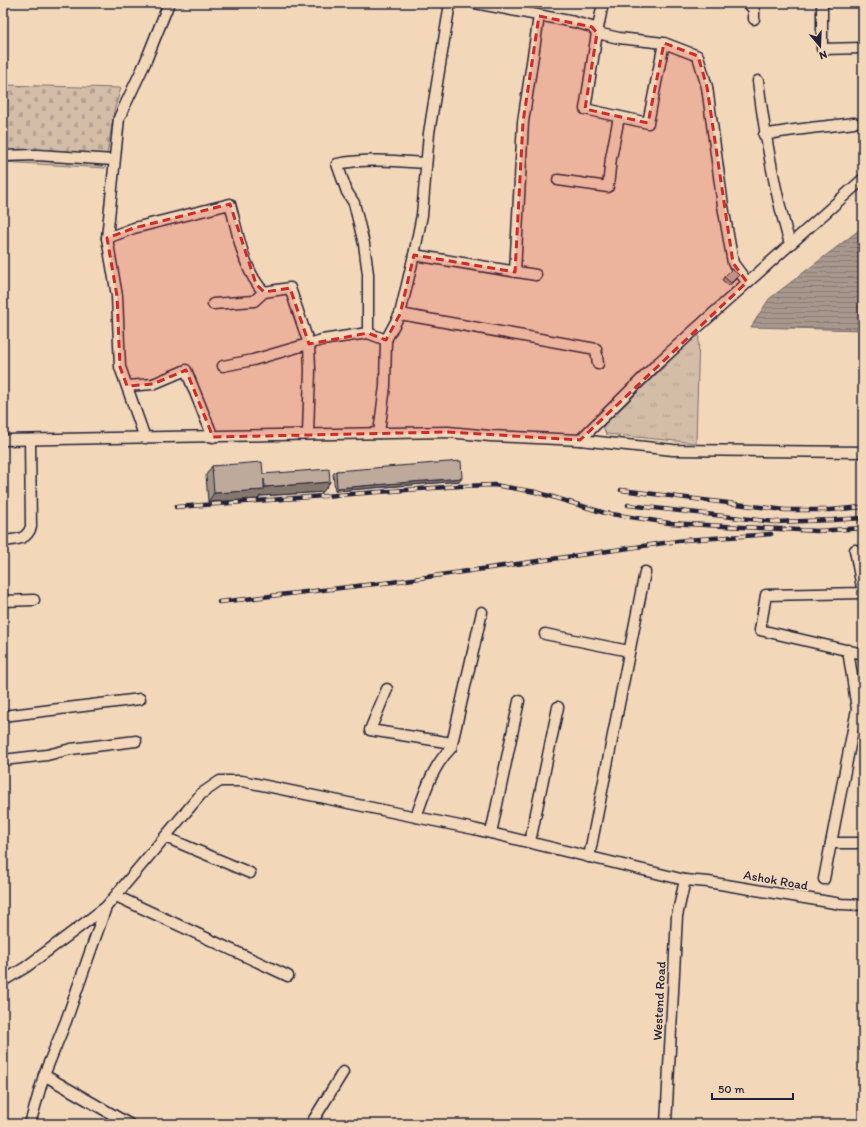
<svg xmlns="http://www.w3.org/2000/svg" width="866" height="1127" viewBox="0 0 866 1127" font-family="Itim,sans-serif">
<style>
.grass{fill:url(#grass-tufts);stroke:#7b7071}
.cemetery{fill:url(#cemetery-stones);stroke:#7b7071}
.water{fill:url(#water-rules);stroke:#72686c}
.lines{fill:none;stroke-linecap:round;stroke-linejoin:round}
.minor-casing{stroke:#22223b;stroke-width:13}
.minor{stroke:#f2d7b9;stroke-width:10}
.rail-casing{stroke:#22223b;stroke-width:4.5}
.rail{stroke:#f2d7b9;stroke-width:3;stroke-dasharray:9;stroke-linecap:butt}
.wall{fill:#a39284;stroke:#22223b}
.shaded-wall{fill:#85776c;stroke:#22223b}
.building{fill:#beaa9a;stroke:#22223b}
.marked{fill:#d62828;fill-opacity:0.2;stroke:#d62828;stroke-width:3;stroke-dasharray:8 5;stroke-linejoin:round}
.labels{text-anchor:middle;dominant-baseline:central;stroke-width:3.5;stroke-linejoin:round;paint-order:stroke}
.street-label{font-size:13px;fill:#22223b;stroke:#f2d7b9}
</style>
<defs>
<pattern id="grass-tufts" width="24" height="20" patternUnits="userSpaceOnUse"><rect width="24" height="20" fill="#d4bda7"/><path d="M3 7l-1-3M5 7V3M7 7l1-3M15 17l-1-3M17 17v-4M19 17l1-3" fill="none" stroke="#b6a291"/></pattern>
<pattern id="cemetery-stones" width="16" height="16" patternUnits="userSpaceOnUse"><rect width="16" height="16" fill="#d4bda7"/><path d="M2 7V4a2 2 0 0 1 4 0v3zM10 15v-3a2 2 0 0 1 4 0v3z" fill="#b6a291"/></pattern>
<pattern id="water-rules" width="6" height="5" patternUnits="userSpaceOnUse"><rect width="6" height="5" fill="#a8978c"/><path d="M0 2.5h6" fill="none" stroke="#887b74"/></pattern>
</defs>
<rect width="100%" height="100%" fill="#f2d7b9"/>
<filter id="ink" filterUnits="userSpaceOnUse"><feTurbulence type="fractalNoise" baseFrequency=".025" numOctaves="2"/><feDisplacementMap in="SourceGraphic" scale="8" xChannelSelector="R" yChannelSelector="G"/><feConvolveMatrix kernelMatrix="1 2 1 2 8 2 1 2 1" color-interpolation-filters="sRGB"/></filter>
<g filter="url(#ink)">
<polygon class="grass" points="699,333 696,443 606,434 603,426"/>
<polygon class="cemetery" points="3,85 121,88 114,111 105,168 3,162"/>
<polygon class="water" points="863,227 863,330 751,327 769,299"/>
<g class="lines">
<defs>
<g id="minor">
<polyline points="475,3 574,22 592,27 597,33 603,3"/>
<polyline points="748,3 754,10 754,19"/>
<polyline points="822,3 822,49 863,48"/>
<polyline points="664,43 648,123 585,109 597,33 619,38 664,43 698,56 707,87 723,206 733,263 747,282"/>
<path d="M 758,81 C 765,136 774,190 790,244"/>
<path d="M 764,135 C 794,129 824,127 854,123"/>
<polyline points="3,156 37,155 114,160"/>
<polyline points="558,180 608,187 611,158 619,117"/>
<path d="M 107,238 L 134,228 L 230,204 C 238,232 243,271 264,292"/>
<polyline points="414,255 536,275"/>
<polyline points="515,272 523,122 539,16"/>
<polyline points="213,304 254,301 264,292 290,288 309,344 310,370 308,434"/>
<polyline points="400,314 596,349 598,364"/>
<path d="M 368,333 L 368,274 L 364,244 L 354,203 L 347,192 L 337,164 C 366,158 397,161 426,163"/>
<polyline points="386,340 400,314 414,255 422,215 429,133 450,3"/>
<polyline points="223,366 253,360 322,340 368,333 386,340 385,386 379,433"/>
<polyline points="127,386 153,384 186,370 213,437"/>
<polyline points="145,438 120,367 117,296 107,238 119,118 145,63 169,3"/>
<polyline points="3,440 448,432 490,436 580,440 673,450 863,452"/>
<polyline points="580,440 659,362 863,179"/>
<path d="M 3,541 C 16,539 26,541 31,527 L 30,440"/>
<polyline points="855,550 863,593 766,595 760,630 863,654"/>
<polyline points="3,601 34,600"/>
<polyline points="545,634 629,651"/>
<polyline points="387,689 370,730 452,743"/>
<polyline points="3,716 140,699"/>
<polyline points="3,760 47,755 71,749 136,741"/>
<path d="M 416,817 C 425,792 432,767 451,748 L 482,612"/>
<polyline points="491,833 519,701"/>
<polyline points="165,837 250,873"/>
<polyline points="530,842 558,707"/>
<polyline points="831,843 863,843"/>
<polyline points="589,857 645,572"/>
<polyline points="824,879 857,709 848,650"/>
<polyline points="116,896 288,976"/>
<polyline points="3,981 26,967 106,907 201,794 220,781 242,781 474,829 685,880 708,882 841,904 863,905"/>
<polyline points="44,1075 129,1124"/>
<polyline points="30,1124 44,1075 66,1021 106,907"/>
<polyline points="311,1124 343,1072"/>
<polyline points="666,1124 677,916 685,880"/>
</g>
</defs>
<use href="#minor" class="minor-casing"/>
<use href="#minor" class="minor"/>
<defs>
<g id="rail">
<polyline points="621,490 785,510 830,510 863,507"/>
<polyline points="628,505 775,522 833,520 863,518"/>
<polyline points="176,507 460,486 494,485 536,492 605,513 669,523 817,531 863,528"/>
<polyline points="219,602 392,582 685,540 771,534"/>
</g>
</defs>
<use href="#rail" class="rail-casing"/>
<use href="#rail" class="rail"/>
</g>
<g class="wall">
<polygon points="724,277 737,278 729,286 722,280"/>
<polygon points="212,466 323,492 260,496 258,499 208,502 206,475"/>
<polygon points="336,471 460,481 335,491 333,474"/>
</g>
<g class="shaded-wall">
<polygon points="462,478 460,481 335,491 337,488"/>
<polygon points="330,482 323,492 260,496 258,499 208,502 214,493 263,490 265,487"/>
</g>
<g class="building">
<polygon points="732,269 739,275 731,283 724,277"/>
<polygon points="461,461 462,478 337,488 336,471"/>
<polygon points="262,462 263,474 329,469 330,482 265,487 264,479 264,490 214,493 212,466"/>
</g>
</g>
<path class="marked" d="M 539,16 L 592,27 L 597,33 L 585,109 L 648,123 L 664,43 L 698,56 L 707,87 L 733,263 L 747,282 L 580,440 L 448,432 L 213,437 L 186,370 L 153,384 L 127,386 L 120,367 L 117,296 L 107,238 L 134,228 L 230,204 L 256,284 L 264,292 L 290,288 L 309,344 L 368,333 L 386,340 L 400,314 L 414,255 L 515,272 L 523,122 Z"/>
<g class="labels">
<g class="street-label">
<text transform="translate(776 880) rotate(10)">Ashok Road</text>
<text transform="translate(659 1001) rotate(-87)">Westend Road</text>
</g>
</g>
<rect width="866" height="1127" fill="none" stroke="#f2d7b9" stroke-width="16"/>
<rect x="8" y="8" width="850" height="1111" fill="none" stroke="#22223b" stroke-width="1.5" filter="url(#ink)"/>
<g transform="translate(820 46) rotate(161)" stroke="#f2d7b9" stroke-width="3" paint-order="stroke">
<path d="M0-3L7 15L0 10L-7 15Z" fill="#22223b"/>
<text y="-6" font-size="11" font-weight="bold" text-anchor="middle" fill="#22223b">N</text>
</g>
<path d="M712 1093v6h81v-6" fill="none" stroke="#22223b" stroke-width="2"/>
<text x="718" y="1093" font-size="12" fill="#22223b" stroke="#f2d7b9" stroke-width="3" paint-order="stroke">50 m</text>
</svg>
